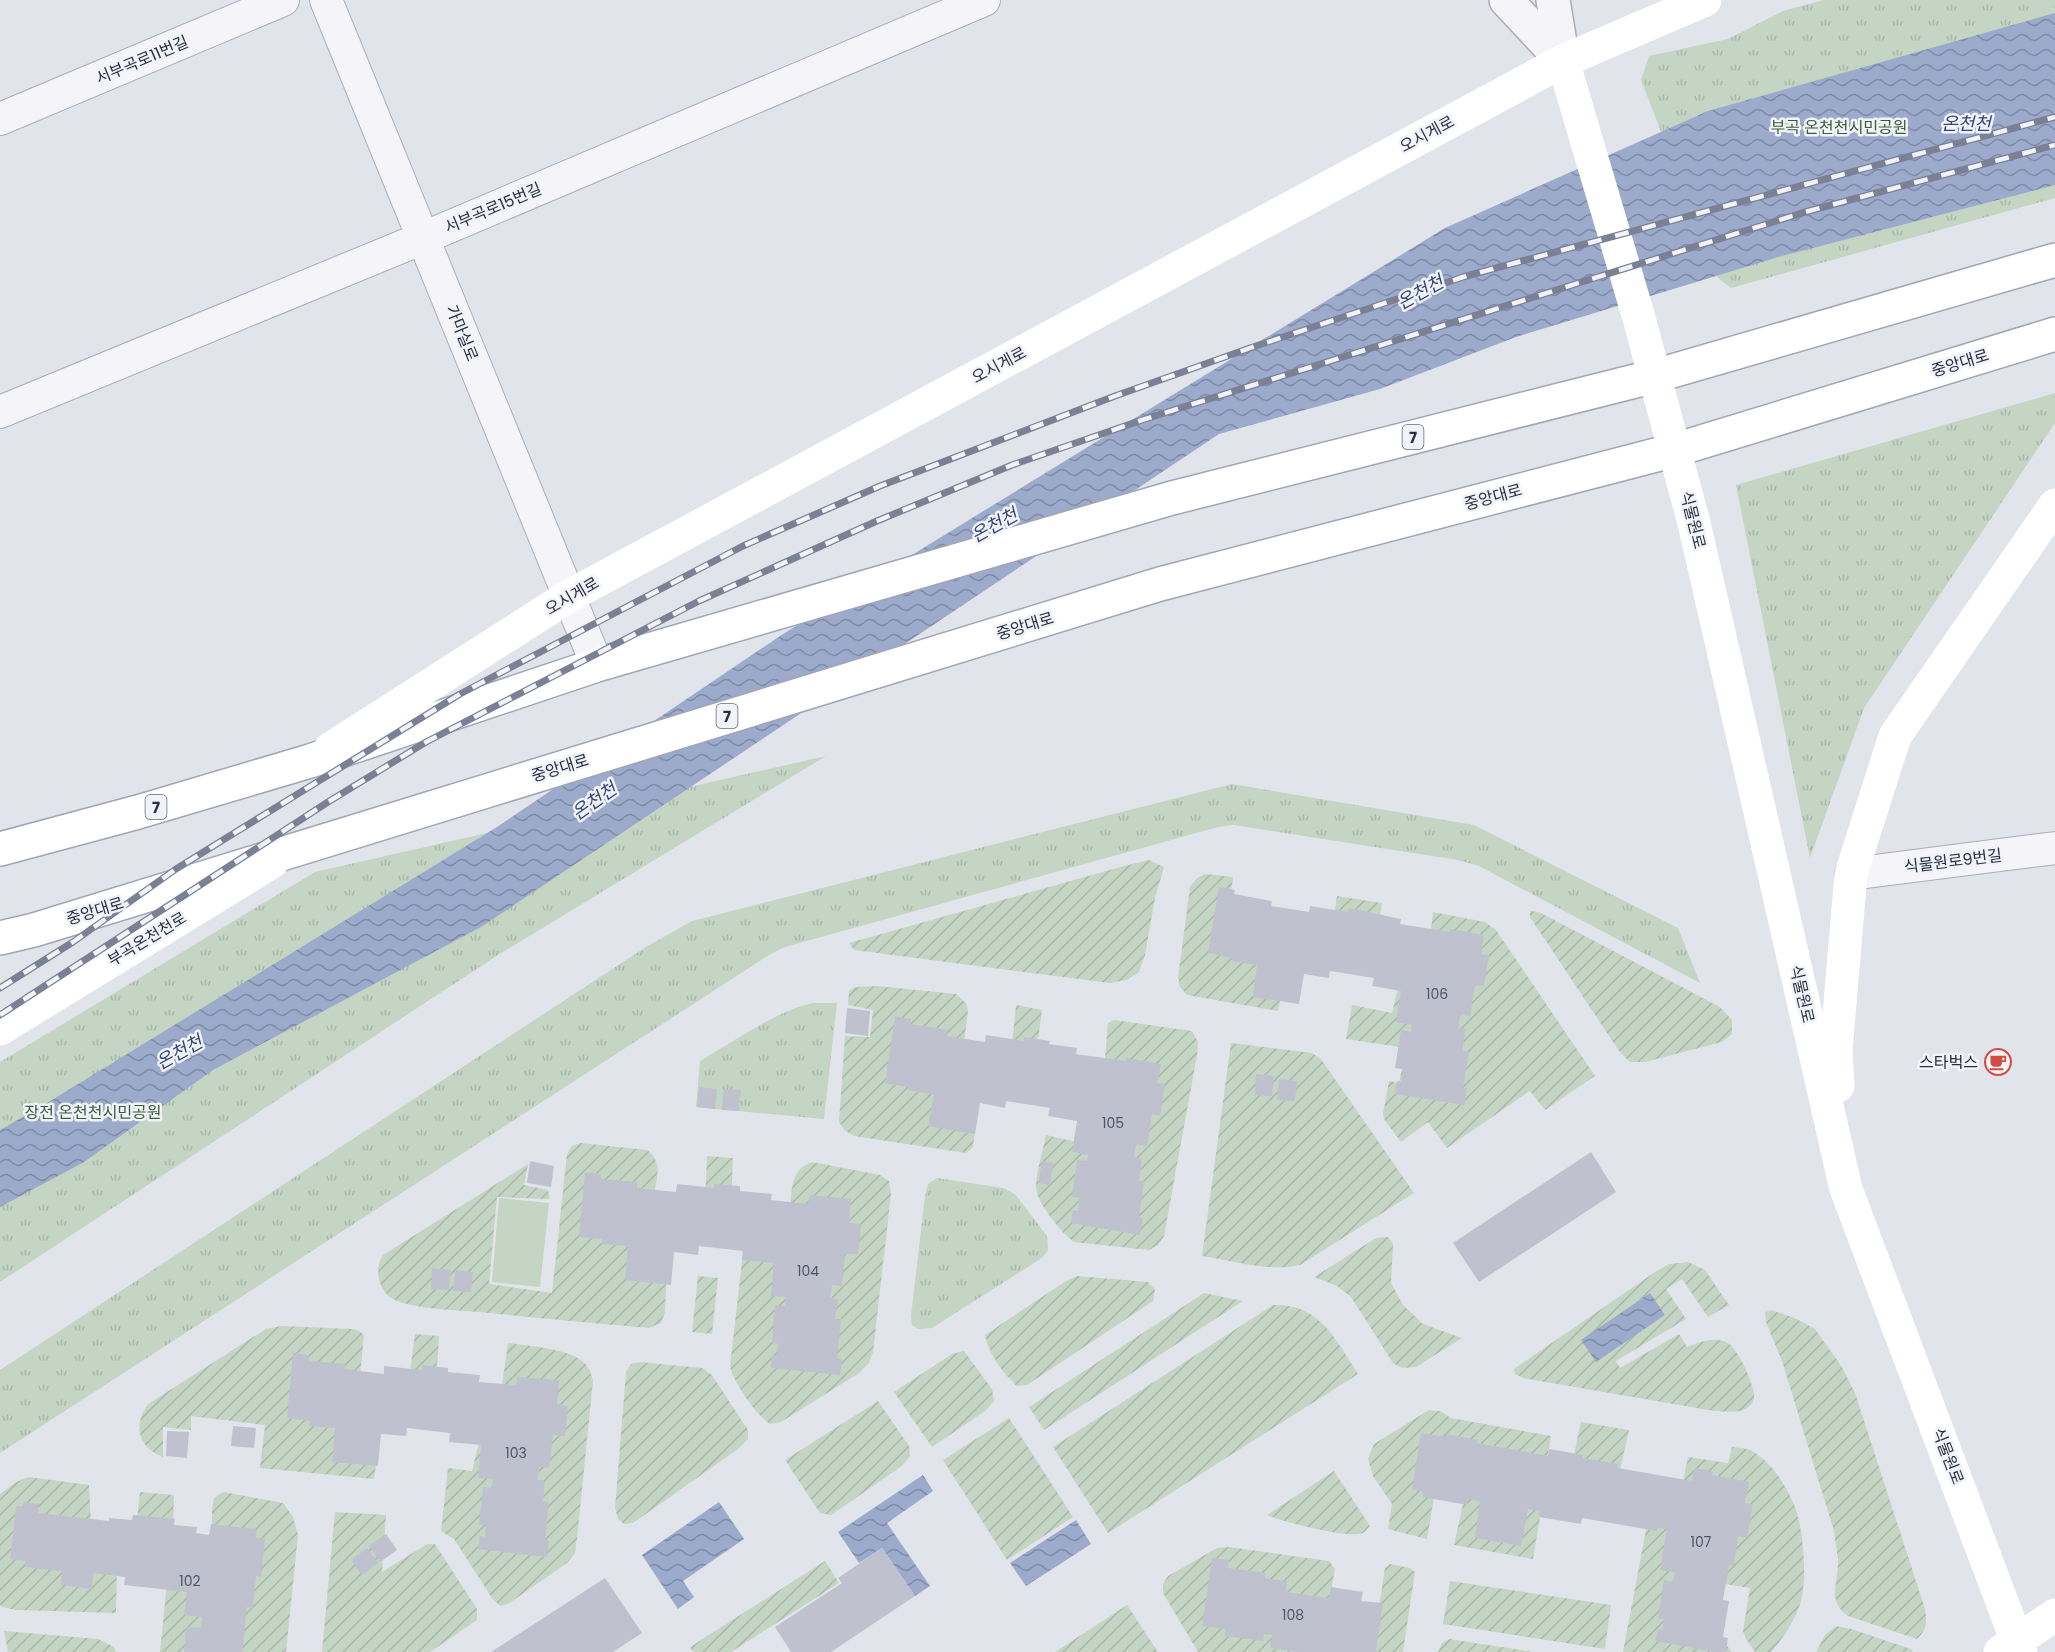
<svg xmlns="http://www.w3.org/2000/svg" width="2055" height="1652" viewBox="0 0 2055 1652" font-family="Poppins,'Noto Sans KR',sans-serif">
<style>
.grass{fill:url(#grass-tufts)}
.garden{fill:url(#garden-furrows)}
.pitch{fill:#c4d5c3}
.water{fill:url(#water-waves)}
.building{fill:#bfc2ce}
.lines{fill:none;stroke-linecap:round;stroke-linejoin:round}
.minor-casing{stroke:#aaadb9;stroke-width:34}
.tertiary-casing{stroke:#aaadb9;stroke-width:36}
.primary-casing{stroke:#a1a5b7;stroke-width:36}
.minor{stroke:#f5f5f9;stroke-width:32}
.tertiary{stroke:#f5f5f9;stroke-width:33}
.secondary{stroke:#fff;stroke-width:33}
.primary{stroke:#fff;stroke-width:33}
.rail-casing{stroke:#7b8095;stroke-width:7}
.rail{stroke:#f2f3f8;stroke-width:4.5;stroke-dasharray:14;stroke-linecap:butt}
.labels{text-anchor:middle;dominant-baseline:central;stroke-width:5;stroke-linejoin:round;paint-order:stroke}
.number-label{font-size:14px;fill:#4e5366}
.shield{fill:#f2f3f8;stroke:#656979;stroke-width:1.5}
.shield-label{font-size:15px;font-weight:bold;fill:#292e43}
.street-label{font-size:16px;fill:#292e43;stroke:#f2f3f8}
.park-label{font-size:16px;fill:#365f37;stroke:#f2f3f8}
.poi-label{font-size:16px;fill:#292e43;stroke:#f2f3f8;text-anchor:end}
.water-label{font-size:18px;font-style:italic;fill:#324478;stroke:#f2f3f8}
</style>
<defs>
<pattern id="grass-tufts" width="24" height="20" patternUnits="userSpaceOnUse" patternTransform="scale(1.5)"><rect width="24" height="20" fill="#c4d5c3"/><path d="M3 7l-1-3M5 7V3M7 7l1-3M15 17l-1-3M17 17v-4M19 17l1-3" fill="none" stroke="#a8b7a9"/></pattern>
<pattern id="garden-furrows" width="10" height="10" patternUnits="userSpaceOnUse" patternTransform="scale(1.5)"><rect width="10" height="10" fill="#c4d5c3"/><path d="M-1 1l2-2M0 10L10 0M9 11l2-2" fill="none" stroke="#a8b7a9"/></pattern>
<pattern id="water-waves" width="16" height="10" patternUnits="userSpaceOnUse" patternTransform="scale(1.5)"><rect width="16" height="10" fill="#9caacb"/><path d="M0 5q4-4 8 0t8 0" fill="none" stroke="#7f8ba6"/></pattern>
</defs>
<rect width="100%" height="100%" fill="#e2e4eb"/>
<g class="grass">
<polygon points="1824,0 2055,0 2055,198 1731,288 1718,278 1641,80 1649,56 1728,39 1783,11"/>
<polygon points="2055,393 2055,423 1864,708 1810,858 1736,485"/>
<polygon points="826,756 498,955 0,1282 0,1062 315,872"/>
<polygon points="1232,784 1474,825 1678,928 1700,983 1479,866 1458,860 1234,825 1218,827 785,947 769,955 0,1453 0,1370 646,947 692,921"/>
<path d="M 813,1003 L 837,1003 L 824,1119 L 696,1107 L 700,1061 C 731,1043 780,1009 813,1003 Z"/>
<polygon points="937,1178 1003,1188 1015,1194 1047,1236 1048,1250 1042,1258 932,1328 918,1329 912,1325 911,1316 925,1196 928,1184"/>
</g>
<g class="garden">
<polygon points="1149,860 1164,867 1155,898 1145,955 1139,972 1127,980 1110,983 854,950 849,943 1124,866"/>
<polygon points="1205,874 1233,877 1229,907 1333,923 1337,896 1382,903 1377,932 1430,939 1433,912 1485,922 1496,930 1595,1076 1545,1110 1530,1091 1447,1148 1428,1122 1401,1142 1384,1119 1383,1114 1389,1081 1399,1083 1406,1048 1346,1039 1352,1005 1392,1013 1402,971 1290,953 1278,1011 1187,995 1180,987 1178,978 1190,887 1197,878"/>
<polygon points="1530,911 1539,912 1720,1007 1732,1020 1732,1034 1722,1042 1645,1062 1630,1062 1619,1051 1530,917"/>
<path d="M 877,986 L 956,994 L 966,1003 L 968,1011 L 962,1058 L 1010,1066 L 1016,1005 L 1042,1010 L 1036,1056 L 1104,1069 L 1108,1023 L 1114,1020 L 1192,1031 L 1198,1042 L 1197,1055 L 1164,1236 L 1158,1245 L 1149,1250 L 1074,1242 C 1062,1234 1037,1203 1036,1188 C 1036,1171 1043,1151 1046,1135 L 1085,1144 L 1091,1104 L 980,1089 L 973,1147 L 966,1153 L 854,1136 L 844,1130 L 839,1122 L 845,1036 L 870,1037 L 873,1010 L 848,1005 L 849,991 L 855,987 Z"/>
<path d="M 1231,1043 L 1312,1053 L 1321,1059 L 1414,1193 L 1300,1265 C 1268,1272 1234,1261 1202,1256 Z"/>
<path d="M 580,1143 L 647,1150 C 664,1163 656,1177 654,1196 L 705,1202 L 707,1156 L 733,1158 L 731,1206 L 790,1216 C 792,1195 788,1170 812,1162 L 880,1175 L 889,1181 L 891,1194 L 873,1352 L 869,1363 L 859,1373 L 781,1422 L 770,1424 C 755,1414 734,1383 730,1366 L 744,1244 L 668,1240 L 665,1312 L 661,1323 L 649,1328 C 593,1323 536,1318 479,1312 C 457,1310 417,1309 397,1301 C 379,1294 373,1271 383,1255 L 528,1164 L 524,1185 L 548,1190 L 550,1199 L 497,1197 L 489,1284 L 552,1293 L 567,1154 L 572,1146 Z"/>
<polygon points="1388,1237 1393,1244 1391,1283 1403,1305 1423,1324 1462,1338 1416,1367 1402,1368 1393,1363 1351,1297 1337,1286 1314,1277 1376,1238"/>
<path d="M 1688,1262 L 1705,1270 L 1729,1305 L 1708,1317 L 1682,1279 L 1666,1289 L 1686,1319 L 1616,1361 L 1620,1368 L 1679,1334 L 1687,1347 C 1700,1342 1715,1336 1728,1343 C 1738,1349 1755,1386 1754,1397 C 1754,1402 1750,1406 1747,1408 C 1739,1414 1724,1411 1714,1411 L 1523,1378 L 1515,1374 L 1514,1369 L 1655,1272 L 1669,1264 Z"/>
<polygon points="698,1276 718,1278 712,1334 692,1332"/>
<path d="M 1077,1276 L 1148,1282 L 1155,1290 L 1153,1301 L 1027,1385 L 1017,1386 C 1003,1374 988,1352 985,1335 L 1066,1281 Z"/>
<polygon points="1204,1293 1243,1301 1044,1430 1029,1407"/>
<path d="M 1273,1305 C 1320,1303 1336,1340 1358,1374 L 1108,1533 L 1053,1447 Z"/>
<path d="M 1772,1310 L 1797,1319 L 1815,1329 L 1842,1367 L 1855,1393 L 1925,1609 C 1927,1622 1927,1630 1917,1639 L 1848,1616 C 1826,1602 1839,1581 1838,1560 C 1837,1550 1835,1541 1834,1531 L 1782,1361 L 1766,1322 L 1765,1312 Z"/>
<path d="M 281,1326 L 354,1329 L 361,1332 L 364,1336 L 360,1375 L 409,1381 L 415,1334 L 439,1336 L 436,1386 L 500,1398 L 508,1343 C 528,1346 566,1348 582,1361 C 589,1366 591,1373 593,1381 L 577,1539 L 575,1553 L 567,1563 L 508,1604 L 500,1606 L 492,1598 L 454,1539 L 441,1531 L 448,1468 L 472,1471 L 481,1434 L 382,1419 L 374,1479 L 260,1468 L 265,1425 L 191,1416 L 191,1430 L 163,1427 L 163,1457 C 137,1447 133,1425 148,1404 L 266,1329 Z"/>
<polygon points="964,1351 992,1389 994,1401 985,1411 932,1447 894,1392 952,1354"/>
<polygon points="640,1362 702,1368 712,1375 748,1430 748,1439 738,1449 633,1523 624,1524 618,1519 615,1508 626,1372 631,1364"/>
<polygon points="878,1401 909,1446 910,1456 902,1466 831,1515 820,1513 785,1460"/>
<polygon points="1429,1410 1440,1411 1451,1418 1551,1436 1547,1460 1572,1464 1581,1422 1629,1430 1618,1479 1543,1500 1533,1559 1454,1545 1465,1495 1435,1491 1427,1539 1388,1529 1392,1504 1373,1476 1368,1459 1374,1444"/>
<polygon points="1009,1418 1073,1517 1007,1560 943,1460"/>
<path d="M 1732,1447 C 1738,1448 1745,1448 1750,1450 C 1773,1460 1795,1499 1799,1521 C 1804,1543 1807,1583 1800,1604 C 1795,1620 1782,1640 1771,1652 L 1755,1652 L 1746,1639 L 1743,1631 L 1750,1588 L 1719,1583 L 1710,1625 L 1732,1652 L 1623,1652 L 1651,1503 L 1678,1507 L 1688,1457 L 1728,1463 Z"/>
<path d="M 1334,1471 L 1370,1526 C 1368,1528 1366,1531 1363,1533 C 1348,1539 1284,1522 1267,1515 Z"/>
<polygon points="29,1477 89,1485 91,1525 136,1529 140,1492 174,1495 173,1537 212,1542 212,1509 214,1498 223,1492 283,1503 293,1517 298,1535 286,1652 160,1652 169,1564 117,1563 116,1613 16,1610 2,1607 0,1605 0,1494 16,1482"/>
<polygon points="335,1512 386,1515 382,1572 427,1544 435,1544 477,1609 477,1620 430,1652 322,1652"/>
<polygon points="1229,1547 1329,1561 1335,1569 1329,1603 1378,1613 1385,1568 1390,1564 1410,1568 1415,1572 1403,1652 1198,1652 1163,1593 1163,1584 1168,1576 1217,1548"/>
<polygon points="825,1561 839,1583 731,1652 693,1652 690,1647"/>
<polygon points="1450,1581 1611,1605 1605,1649 1443,1624"/>
<polygon points="1127,1605 1158,1652 1055,1652"/>
<polygon points="1836,1626 1851,1629 1911,1649 1913,1652 1816,1652 1825,1635"/>
<polygon points="4,1631 98,1639 114,1647 116,1652 8,1652"/>
<polygon points="1449,1639 1534,1652 1438,1652 1442,1643"/>
</g>
<polygon class="pitch" points="499,1198 549,1203 540,1287 492,1282"/>
<g class="water">
<polygon points="2055,13 2055,185 1782,256 1516,337 1380,389 1219,434 481,927 213,1070 84,1162 0,1207 0,1130 44,1105 497,827 783,634 1445,228 1708,111"/>
<polygon points="1650,1293 1665,1315 1596,1362 1581,1340"/>
<polygon points="923,1475 933,1491 887,1523 930,1586 915,1596 882,1548 859,1563 838,1532"/>
<polygon points="719,1502 744,1539 683,1581 694,1597 678,1609 642,1555"/>
<polygon points="1076,1520 1091,1544 1026,1586 1010,1563"/>
</g>
<g class="building">
<polygon points="1219,887 1235,890 1234,894 1272,901 1271,906 1309,912 1310,906 1348,912 1349,908 1401,919 1400,924 1450,932 1450,929 1484,935 1481,954 1489,955 1484,986 1475,985 1470,1016 1460,1015 1458,1028 1466,1029 1462,1051 1469,1052 1463,1088 1467,1088 1464,1105 1395,1094 1397,1081 1401,1082 1403,1069 1395,1068 1401,1030 1411,1032 1412,1025 1396,1022 1401,991 1372,986 1374,978 1330,971 1329,978 1304,974 1299,1004 1253,997 1257,965 1232,961 1232,958 1208,953"/>
<polygon points="847,1008 870,1011 868,1036 845,1033"/>
<polygon points="895,1016 911,1019 910,1024 948,1030 947,1036 985,1042 986,1035 1024,1041 1024,1037 1050,1041 1049,1044 1077,1048 1076,1054 1126,1061 1126,1058 1161,1064 1157,1083 1165,1084 1160,1116 1152,1114 1147,1146 1136,1144 1134,1157 1142,1159 1139,1181 1144,1181 1139,1217 1143,1218 1140,1235 1071,1223 1073,1210 1078,1211 1080,1198 1072,1197 1077,1160 1087,1161 1088,1155 1072,1152 1077,1121 1048,1116 1050,1108 1006,1101 1005,1108 980,1103 975,1134 928,1126 934,1095 908,1090 908,1087 885,1083"/>
<polygon points="1256,1074 1274,1076 1272,1096 1255,1095"/>
<polygon points="1279,1079 1297,1081 1295,1101 1277,1100"/>
<polygon points="699,1087 717,1089 715,1109 697,1107"/>
<polygon points="723,1089 741,1090 739,1111 722,1110"/>
<polygon points="1591,1152 1616,1192 1479,1282 1453,1243"/>
<polygon points="530,1161 554,1166 551,1187 527,1183"/>
<polygon points="1042,1161 1053,1163 1050,1185 1038,1183"/>
<polygon points="585,1172 601,1174 601,1179 637,1182 637,1188 676,1192 677,1184 714,1188 714,1184 740,1186 740,1191 772,1194 771,1200 808,1204 810,1195 851,1199 849,1223 861,1224 858,1254 845,1254 842,1286 832,1285 830,1298 838,1299 835,1319 841,1319 837,1358 842,1359 840,1375 771,1368 772,1355 777,1356 778,1344 772,1343 775,1305 785,1306 785,1297 771,1296 774,1263 742,1260 743,1251 699,1246 698,1255 674,1252 671,1285 625,1280 628,1246 602,1244 602,1239 579,1237"/>
<polygon points="432,1268 451,1270 449,1290 431,1289"/>
<polygon points="455,1270 473,1272 471,1292 453,1291"/>
<polygon points="293,1353 309,1355 309,1361 345,1364 345,1369 384,1374 384,1366 422,1370 422,1365 448,1368 448,1372 480,1375 479,1382 516,1385 517,1377 559,1380 557,1404 568,1406 565,1436 553,1435 549,1468 539,1467 538,1480 545,1481 543,1501 549,1502 545,1540 549,1541 547,1557 478,1549 480,1536 485,1537 486,1525 479,1525 483,1487 492,1488 493,1479 478,1478 481,1445 449,1442 450,1433 407,1428 406,1436 381,1434 378,1466 332,1462 335,1428 309,1426 310,1421 287,1418"/>
<polygon points="233,1426 256,1428 254,1448 231,1446"/>
<polygon points="167,1431 189,1432 187,1458 166,1456"/>
<polygon points="1421,1433 1445,1437 1446,1434 1478,1440 1477,1443 1548,1456 1549,1449 1583,1455 1583,1458 1618,1464 1618,1468 1692,1481 1694,1468 1713,1471 1712,1475 1749,1482 1745,1503 1753,1504 1747,1538 1738,1536 1734,1565 1729,1565 1723,1600 1729,1601 1723,1637 1728,1638 1726,1652 1715,1652 1655,1641 1658,1629 1662,1630 1664,1619 1658,1618 1664,1580 1673,1582 1675,1572 1660,1570 1667,1529 1658,1528 1657,1531 1582,1518 1581,1524 1539,1517 1540,1511 1528,1509 1521,1546 1475,1538 1480,1501 1468,1499 1467,1505 1423,1497 1423,1492 1412,1490"/>
<polygon points="23,1502 39,1504 38,1513 109,1521 109,1518 132,1520 133,1515 175,1519 174,1525 197,1527 196,1533 209,1535 211,1524 257,1529 256,1538 265,1539 261,1577 256,1576 253,1608 247,1607 242,1652 184,1652 186,1627 201,1628 202,1617 184,1615 187,1592 124,1585 125,1577 93,1573 92,1589 61,1585 62,1571 25,1567 25,1561 10,1559 16,1506 23,1507"/>
<polygon points="386,1534 397,1550 380,1562 369,1546"/>
<polygon points="367,1548 378,1563 362,1575 351,1560"/>
<polygon points="882,1548 915,1596 831,1652 791,1652 775,1627 842,1583 838,1578"/>
<polygon points="1212,1558 1229,1560 1228,1568 1266,1573 1265,1578 1287,1581 1286,1592 1329,1598 1331,1587 1363,1592 1361,1601 1383,1603 1376,1652 1298,1652 1270,1648 1272,1635 1264,1634 1263,1641 1225,1636 1225,1629 1202,1626"/>
<polygon points="605,1578 642,1633 613,1652 491,1652"/>
</g>
<g class="lines">
<defs>
<g id="minor">
<polyline points="326,0 597,665"/>
<polyline points="0,119 283,0"/>
<polyline points="0,412 423,238 984,0"/>
<polyline points="1851,874 2055,848"/>
</g>
<g id="tertiary">
<polyline points="1506,0 1563,61"/>
<polyline points="1553,0 1563,61"/>
</g>
<g id="primary">
<polyline points="0,849 138,812 310,761 597,665 1172,498 1655,376 2055,260"/>
<polyline points="0,938 34,930 1160,584 1675,450 2055,334"/>
</g>
</defs>
<use href="#minor" class="minor-casing"/>
<use href="#tertiary" class="tertiary-casing"/>
<use href="#primary" class="primary-casing"/>
<use href="#minor" class="minor"/>
<use href="#tertiary" class="tertiary"/>
<g class="secondary">
<polyline points="1563,61 1639,318 1694,523 1846,1189 2021,1652"/>
<polyline points="330,749 569,596 1563,61 1705,0"/>
<polyline points="0,1029 272,862"/>
<polyline points="1838,1086 1836,1050 1851,874 1895,736 2055,505"/>
<polyline points="2000,1652 2055,1615"/>
</g>
<use href="#primary" class="primary"/>
<defs>
<g id="rail">
<polyline points="0,988 73,942 176,869 460,694 743,546 880,486 1115,396 1250,348 1463,277 2055,117"/>
<polyline points="0,1015 328,802 426,742 699,601 877,521 1012,465 1142,420 1805,212 2055,145"/>
</g>
</defs>
<use href="#rail" class="rail-casing"/>
<use href="#rail" class="rail"/>
</g>
<defs>
<symbol id="cafe-ring" viewBox="-11 -11 22 22"><circle r="9.5" fill="#f2f3f8" stroke="#d24b45" stroke-width="1.5"/><path d="M-5.5-4.5H6V0H3Q3 3.5 0 3.5H-2.5Q-5.5 3.5-5.5 0ZM3-3.2v2h1.7v-2ZM-6 4.5H4V6H-6Z" fill="#d24b45"/></symbol>
</defs>
<g fill-rule="evenodd">
<use href="#cafe-ring" x="1983" y="1047" width="30" height="30"/>
</g>
<g class="labels">
<g class="number-label">
<text x="1437" y="994">106</text>
<text x="1113" y="1123">105</text>
<text x="808" y="1271">104</text>
<text x="516" y="1453">103</text>
<text x="1701" y="1542">107</text>
<text x="190" y="1581">102</text>
<text x="1293" y="1615">108</text>
</g>
<g class="shield">
<rect x="1402.5" y="425" width="21" height="24" rx="4.5"/>
<rect x="716.5" y="704" width="21" height="24" rx="4.5"/>
<rect x="145.5" y="795" width="21" height="24" rx="4.5"/>
</g>
<g class="shield-label">
<text x="1413" y="437">7</text>
<text x="727" y="716">7</text>
<text x="156" y="807">7</text>
</g>
<g class="street-label">
<text transform="translate(142 60) rotate(-23)">서부곡로11번길</text>
<text transform="translate(1427 134) rotate(-28)">오시게로</text>
<text transform="translate(493 208) rotate(-23)">서부곡로15번길</text>
<text transform="translate(462 333) rotate(68)">가마실로</text>
<text transform="translate(1960 363) rotate(-17)">중앙대로</text>
<text transform="translate(999 365) rotate(-28)">오시게로</text>
<text transform="translate(1493 497) rotate(-15)">중앙대로</text>
<text transform="translate(1693 520) rotate(76)">식물원로</text>
<text transform="translate(572 596) rotate(-30)">오시게로</text>
<text transform="translate(1025 626) rotate(-17)">중앙대로</text>
<text transform="translate(560 768) rotate(-17)">중앙대로</text>
<text transform="translate(1953 861) rotate(-7)">식물원로9번길</text>
<text transform="translate(95 911) rotate(-17)">중앙대로</text>
<text transform="translate(147 939) rotate(-31)">부곡온천천로</text>
<text transform="translate(1802 994) rotate(77)">식물원로</text>
<text transform="translate(1948 1456) rotate(69)">식물원로</text>
</g>
<g class="park-label">
<text x="1839" y="127">부곡 온천천시민공원</text>
<text x="93" y="1112">장전 온천천시민공원</text>
</g>
<g class="poi-label">
<text x="1978" y="1062">스타벅스</text>
</g>
<g class="water-label">
<text x="1966" y="123">온천천</text>
<text transform="translate(1420 292) rotate(-29)">온천천</text>
<text transform="translate(994 525) rotate(-29)">온천천</text>
<text transform="translate(594 801) rotate(-35)">온천천</text>
<text transform="translate(179 1052) rotate(-29)">온천천</text>
</g>
</g>
</svg>
